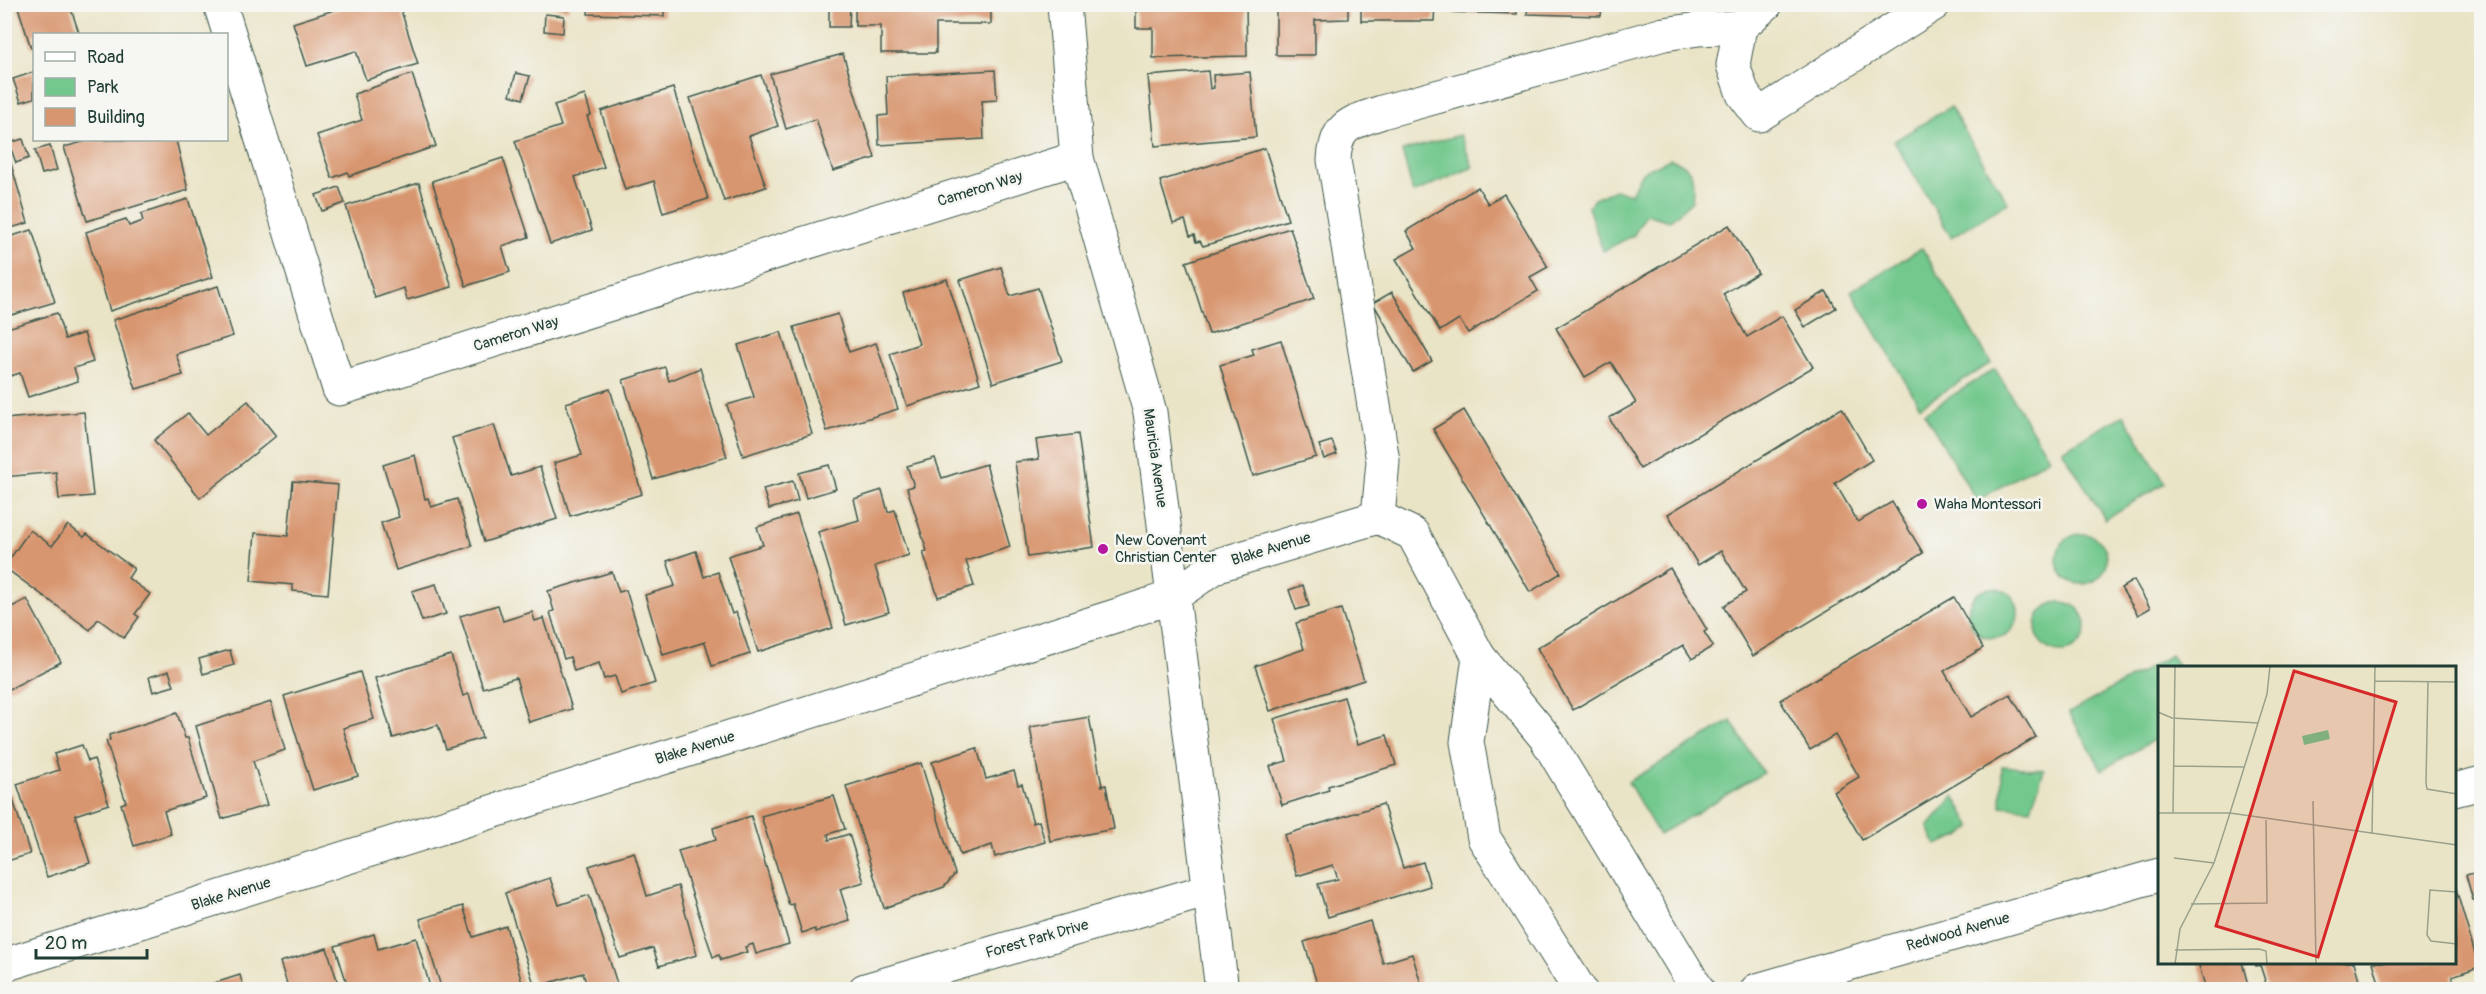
<svg xmlns="http://www.w3.org/2000/svg" width="2486" height="994" viewBox="0 0 2486 994" font-family="Pangolin,sans-serif">
<style>
.green{fill:#72c88d;stroke:#488260;stroke-width:1.5}
.building{fill:#d89670}
.lines{fill:none;stroke-linecap:round;stroke-linejoin:round}
.minor-casing{stroke:#3d564a;stroke-width:35}
.minor{stroke:#fff;stroke-width:33}
.poi-dot{fill:#b5179e;stroke:#f6f6f2;stroke-width:2}
.labels{text-anchor:middle;dominant-baseline:central;stroke-width:5;stroke-linejoin:round;paint-order:stroke}
.street-label{font-size:15px;fill:#1f3d34;stroke:#f6f6f2}
.poi-label{font-size:15px;fill:#1f3d34;stroke:#f6f6f2;text-anchor:start}
.inset-road{fill:none;stroke:#99a18c;stroke-width:1.5}
.view{fill:#d62828;fill-opacity:0.15;stroke:#d62828;stroke-width:3}
.inset-edge{fill:none;stroke:#1f3d34;stroke-width:3}
</style>
<rect width="100%" height="100%" fill="#f6f6f2"/>
<filter id="ink" filterUnits="userSpaceOnUse"><feTurbulence type="fractalNoise" baseFrequency=".0167" numOctaves="2"/><feDisplacementMap in="SourceGraphic" scale="12" xChannelSelector="R" yChannelSelector="G"/><feConvolveMatrix kernelMatrix="1 2 1 2 8 2 1 2 1" color-interpolation-filters="sRGB"/></filter>
<filter id="wash" filterUnits="userSpaceOnUse"><feTurbulence type="fractalNoise" baseFrequency=".008" numOctaves="4" result="noise"/><feDisplacementMap in="SourceGraphic" scale="24" xChannelSelector="R" yChannelSelector="G"/><feGaussianBlur stdDeviation="1.35" result="paint"/><feColorMatrix in="noise" values="0 0 0 0 0 0 0 0 0 0 0 0 0 0 0 0 0 1.4 0 .05"/><feComposite in="paint" operator="in"/></filter>
<g filter="url(#wash)">
<rect width="100%" height="100%" fill="#eae4c7"/>
<g class="green">
<polygon points="1950,107 2008,203 1951,237 1894,141"/>
<polygon points="1460,135 1473,167 1413,193 1402,151"/>
<path d="M 1670,159 C 1694,165 1695,180 1692,201 L 1669,221 L 1646,214 L 1634,235 L 1603,251 L 1588,207 L 1594,199 L 1615,190 L 1631,194 L 1642,172 Z"/>
<polygon points="1922,248 1991,363 1920,406 1851,291"/>
<polygon points="1995,369 2049,458 1977,501 1924,413"/>
<polygon points="2124,415 2165,483 2105,519 2062,450"/>
<circle cx="2082" cy="559" r="25"/>
<circle cx="1993" cy="613" r="25"/>
<circle cx="2061" cy="627" r="25"/>
<polygon points="2171,655 2179,667 2159,667 2159,737 2102,770 2069,713"/>
<polygon points="1731,721 1763,773 1659,835 1628,782"/>
<polygon points="2002,766 2044,770 2031,809 2001,806"/>
<polygon points="1954,796 1972,827 1962,835 1936,845 1928,827"/>
</g>
<g id="blocks">
<g class="building">
<polygon points="17,4 81,4 71,9 79,33 34,34 34,47 31,48"/>
<polygon points="353,4 399,4 418,64 366,80 356,51 307,66 293,23"/>
<polygon points="540,4 569,4 568,10"/>
<polygon points="785,4 850,4 849,27 829,27 829,7"/>
<polygon points="855,4 991,4 991,24 936,24 936,53 881,53 881,26 855,26"/>
<polygon points="1136,4 1246,4 1247,56 1153,58 1153,28 1136,28"/>
<polygon points="1276,4 1348,4 1348,19 1315,20 1315,55 1276,55"/>
<polygon points="1361,4 1435,4 1434,21 1361,21"/>
<polygon points="1444,4 1517,4 1517,14 1443,12"/>
<polygon points="1528,4 1602,4 1601,16 1527,14"/>
<polygon points="589,5 664,5 664,16 588,14"/>
<polygon points="545,14 564,16 563,33 544,31"/>
<polygon points="843,54 875,158 833,171 816,119 786,129 770,74"/>
<polygon points="995,70 997,100 982,101 984,139 879,145 878,116 888,115 886,76"/>
<polygon points="1208,71 1210,89 1214,88 1213,75 1250,72 1256,137 1155,146 1148,76"/>
<polygon points="34,72 34,98 21,102 13,79"/>
<polygon points="516,73 530,76 523,99 510,95"/>
<polygon points="412,74 436,146 349,176 348,172 332,178 317,135 362,120 354,94"/>
<polygon points="761,75 778,126 749,136 766,187 724,201 690,98"/>
<polygon points="673,88 708,199 663,213 654,181 625,190 601,111"/>
<polygon points="585,95 591,115 587,116 604,167 575,177 592,230 550,244 515,141 561,126 554,105"/>
<polygon points="23,139 29,158 16,163 9,143"/>
<polygon points="90,140 176,140 188,190 87,221 64,147"/>
<polygon points="50,146 57,170 42,174 35,150"/>
<polygon points="1265,148 1288,220 1203,246 1200,241 1196,242 1194,235 1190,236 1185,220 1173,223 1160,181"/>
<polygon points="7,150 28,223 4,230 4,151"/>
<polygon points="503,158 529,237 502,246 510,272 466,286 432,181"/>
<polygon points="419,183 452,287 407,300 404,288 375,298 346,206"/>
<polygon points="339,187 345,203 322,211 316,195"/>
<polygon points="1478,187 1488,204 1504,194 1548,267 1530,277 1538,291 1468,333 1459,319 1440,331 1396,259 1416,248 1406,231"/>
<polygon points="188,199 213,277 110,311 86,232 126,219 129,226 143,221 141,214"/>
<polygon points="1729,225 1758,273 1723,294 1747,337 1782,316 1813,367 1640,469 1609,418 1636,403 1611,362 1585,377 1556,328"/>
<polygon points="1290,228 1314,299 1209,334 1186,262"/>
<polygon points="32,230 55,302 5,317 5,238"/>
<polygon points="1001,267 1010,296 1038,288 1062,361 993,383 960,280"/>
<polygon points="947,279 980,383 907,406 890,354 919,344 903,293"/>
<polygon points="218,286 233,336 176,354 183,375 136,389 113,320"/>
<polygon points="1826,291 1836,308 1805,327 1795,310"/>
<polygon points="1392,292 1432,361 1413,372 1373,303"/>
<polygon points="57,313 65,339 84,333 93,362 74,368 78,381 28,397 20,373 4,378 4,329"/>
<polygon points="838,314 849,352 876,343 898,409 827,431 794,327"/>
<polygon points="781,332 812,434 743,456 727,405 754,397 738,345"/>
<polygon points="1281,340 1316,457 1253,476 1220,365 1254,355 1252,349"/>
<polygon points="665,367 669,381 700,368 727,457 653,479 623,380"/>
<polygon points="610,389 642,494 570,516 554,463 582,455 566,403"/>
<polygon points="248,401 276,436 200,498 154,440 188,413 206,435"/>
<polygon points="1842,408 1872,460 1835,483 1858,522 1892,502 1923,553 1753,656 1723,606 1746,592 1721,551 1698,565 1668,514"/>
<polygon points="1464,410 1561,573 1530,592 1433,429"/>
<polygon points="84,412 93,496 59,499 56,472 4,477 4,419"/>
<polygon points="494,425 511,476 540,467 557,519 484,542 452,438"/>
<polygon points="1078,434 1094,547 1028,557 1015,462 1039,459 1036,440"/>
<polygon points="1332,441 1337,454 1324,459 1319,445"/>
<polygon points="415,455 425,499 428,498 431,507 457,499 472,546 396,570 381,523 399,517 383,465"/>
<polygon points="935,458 942,478 986,464 1010,547 966,561 974,586 938,597 923,552 927,551 907,488 914,486 907,466"/>
<polygon points="829,465 836,489 806,498 799,473"/>
<polygon points="293,481 338,485 328,594 293,591 293,585 251,581 255,533 288,536"/>
<polygon points="793,481 798,501 769,509 763,489"/>
<polygon points="882,490 888,512 895,510 909,555 875,566 889,612 846,625 818,532 859,520 854,499"/>
<polygon points="797,514 833,628 758,652 728,556 763,545 757,527"/>
<polygon points="68,525 84,537 87,534 134,569 128,578 150,594 135,614 139,617 124,638 98,619 90,630 4,567 30,530 52,546"/>
<polygon points="696,551 704,577 718,572 732,614 736,612 750,654 712,666 705,642 663,655 645,595 675,586 667,561"/>
<polygon points="1670,568 1707,630 1704,632 1713,646 1692,659 1683,645 1573,710 1537,648"/>
<polygon points="612,572 619,592 626,590 655,683 621,694 615,676 604,679 599,663 574,671 570,657 564,659 550,612 554,611 548,591"/>
<polygon points="2134,580 2150,608 2138,615 2121,588"/>
<polygon points="436,584 446,614 422,621 412,591"/>
<polygon points="1303,585 1309,606 1296,610 1289,590"/>
<polygon points="1954,597 1983,648 1944,671 1971,717 2010,694 2036,737 1862,840 1834,792 1859,777 1835,735 1810,750 1780,700"/>
<polygon points="27,599 61,662 4,692 4,611"/>
<polygon points="498,605 503,621 532,612 535,621 544,618 572,709 529,722 516,678 483,688 460,616"/>
<polygon points="1341,609 1364,680 1270,711 1255,666 1304,649 1296,623"/>
<polygon points="230,650 234,665 203,674 199,659"/>
<polygon points="451,655 463,696 469,694 482,738 446,749 438,725 393,738 375,678"/>
<polygon points="169,671 174,686 153,692 149,677"/>
<polygon points="360,672 374,719 343,728 358,776 313,790 284,696"/>
<polygon points="1344,697 1358,744 1387,735 1396,765 1328,786 1329,790 1282,805 1270,766 1287,761 1274,719"/>
<polygon points="271,702 285,750 253,761 267,805 222,819 196,726"/>
<polygon points="177,713 185,738 188,738 206,798 164,811 171,834 134,846 121,804 126,802 106,741 110,740 109,735"/>
<polygon points="1089,717 1102,786 1106,785 1114,829 1050,841 1030,727"/>
<polygon points="82,745 88,761 94,759 109,804 75,815 90,863 47,877 17,784 59,770 54,754"/>
<polygon points="977,748 986,779 1014,771 1018,785 1022,784 1033,823 1039,821 1045,842 995,857 992,845 960,855 932,762"/>
<polygon points="921,763 955,874 944,887 884,908 846,786"/>
<polygon points="11,793 30,854 4,862 4,795"/>
<polygon points="834,796 845,829 828,834 829,840 849,834 864,882 840,889 850,921 815,932 815,929 802,933 793,904 789,905 761,816"/>
<polygon points="1383,804 1403,868 1423,862 1430,886 1328,917 1318,884 1338,879 1333,865 1297,876 1284,835"/>
<polygon points="751,816 789,944 756,954 753,944 745,947 747,952 721,960 719,955 713,957 678,851 716,840 713,828"/>
<polygon points="634,852 647,896 678,886 697,955 659,966 653,948 620,958 589,866"/>
<polygon points="2482,871 2482,898 2473,900 2466,875"/>
<polygon points="550,878 559,905 589,895 619,990 588,990 583,973 535,987 505,893"/>
<polygon points="2455,886 2479,967 2452,976 2455,986 2441,990 2420,990 2418,985 2404,990 2381,990 2373,962 2454,962"/>
<polygon points="463,906 473,937 506,926 524,990 442,990 420,919"/>
<polygon points="1370,921 1383,963 1412,954 1423,990 1319,990 1304,942"/>
<polygon points="374,934 378,949 416,938 431,990 349,990 335,946"/>
<polygon points="327,948 340,990 289,990 280,962"/>
<polygon points="2198,962 2242,962 2248,985 2244,986 2245,990 2194,990 2205,986"/>
<polygon points="2255,962 2354,962 2362,990 2268,990 2260,965 2256,966"/>
<polygon points="240,975 244,990 196,990 196,989"/>
</g>
</g>
</g>
<g filter="url(#ink)">
<use href="#blocks" fill-opacity="0" stroke="#3d564a" stroke-width="1.5"/>
<g class="lines">
<defs>
<g id="minor">
<polyline points="220,4 339,389 1077,158"/>
<polyline points="1064,4 1077,158 1150,412 1222,990"/>
<polyline points="1766,4 1740,27 1733,65 1743,94 1759,115 1934,4"/>
<path d="M 1378,517 L 1383,461 L 1334,160 C 1336,123 1352,123 1382,112 L 1664,34 L 1699,29 L 1740,27"/>
<polyline points="1378,517 1413,534 1479,657"/>
<polyline points="2454,790 2482,783"/>
<polyline points="4,965 1115,616 1172,597 1218,565 1378,517"/>
<polyline points="865,990 1209,890"/>
<polyline points="1580,990 1484,838 1467,742 1479,657 1545,737 1698,990"/>
<polyline points="1757,990 2159,875"/>
</g>
</defs>
<use href="#minor" class="minor-casing"/>
<use href="#minor" class="minor"/>
</g>
</g>
<g class="poi-dot">
<circle cx="1922" cy="504" r="6"/>
<circle cx="1103" cy="549" r="6"/>
</g>
<g class="labels">
<g class="street-label">
<text transform="translate(980 189) rotate(-17)">Cameron Way</text>
<text transform="translate(516 334) rotate(-17)">Cameron Way</text>
<text transform="translate(1155 458) rotate(82)">Mauricia Avenue</text>
<text transform="translate(1271 549) rotate(-17)">Blake Avenue</text>
<text transform="translate(695 748) rotate(-17)">Blake Avenue</text>
<text transform="translate(231 894) rotate(-17)">Blake Avenue</text>
<text transform="translate(1958 932) rotate(-16)">Redwood Avenue</text>
<text transform="translate(1037 939) rotate(-16)">Forest Park Drive</text>
</g>
<g class="poi-label">
<text x="1934" y="504">Waha Montessori</text>
<text x="1115" y="540">New Covenant<tspan x="1115" dy="17">Christian Center</tspan></text>
</g>
</g>
<g transform="translate(2158 666)">
<rect width="298" height="298" fill="#eae4c7"/>
<path d="M 170,64 L 172,73 L 146,79 L 144,70 Z" fill="#72c88d"/>
<path class="inset-road" d="M 217,15 L 299,16M 270,15 L 268,117 L 269,123 L 299,128M 0,46 L 14,52 L 100,57M 15,100 L 86,101M 155,135 L 158,298M 0,147 L 72,147 L 299,179M 15,147 L 17,0M 214,168 L 217,0M 16,192 L 56,197M 299,226 L 272,224 L 269,269 L 273,275 L 299,278M 33,238 L 109,237 L 108,154M 17,284 L 101,283 L 108,285 L 109,298M 17,298 L 22,263 L 56,197 L 72,147 L 109,28 L 112,0"/>
<path class="view" d="M 136,5 L 238,36 L 160,291 L 58,260 Z"/>
<rect width="298" height="298" class="inset-edge"/>
</g>
<rect width="2486" height="994" fill="none" stroke="#f6f6f2" stroke-width="24"/>
<rect x="33" y="33" width="195" height="108" fill="#f6f6f2" stroke="#a0aca6" stroke-width="1.5"/>
<rect x="45" y="52" width="30" height="9" fill="#ffffff" stroke="#a0aca6" stroke-width="1.5"/>
<text x="87" y="63" font-size="18" fill="#1f3d34">Road</text>
<rect x="45" y="78" width="30" height="18" fill="#72c88d" stroke="#a0aca6" stroke-width="1.5"/>
<text x="87" y="93" font-size="18" fill="#1f3d34">Park</text>
<rect x="45" y="108" width="30" height="18" fill="#d89670" stroke="#a0aca6" stroke-width="1.5"/>
<text x="87" y="123" font-size="18" fill="#1f3d34">Building</text>
<path d="M36 949v9h111v-9" fill="none" stroke="#1f3d34" stroke-width="3"/>
<text x="45" y="949" font-size="18" fill="#1f3d34" stroke="#f6f6f2" stroke-width="4.5" paint-order="stroke">20 m</text>
</svg>
